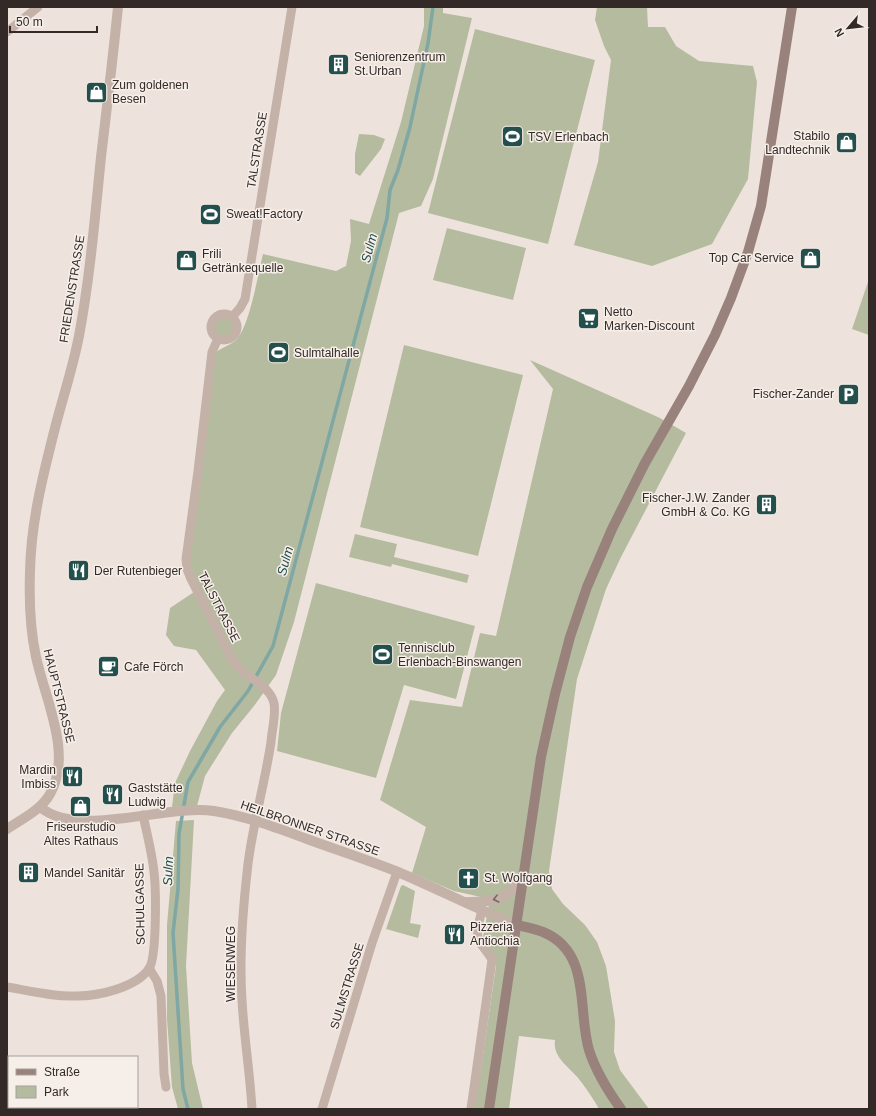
<svg xmlns="http://www.w3.org/2000/svg" width="876" height="1116" viewBox="0 0 876 1116" font-family="Helvetica,sans-serif">
<style>
.green{fill:#b5bb9e}
.lines{fill:none;stroke-linecap:round;stroke-linejoin:round}
.stream{stroke:#7fa7a3;stroke-width:3.5}
.minor{stroke:#c4b2a9;stroke-width:9}
.tertiary{stroke:#c4b2a9;stroke-width:10}
.secondary{stroke:#98827b;stroke-width:10}
.oneway{stroke:#746762}
.labels{text-anchor:middle;dominant-baseline:central;stroke-width:3;stroke-linejoin:round;paint-order:stroke}
.poi-label{font-size:12px;fill:#332a28;stroke:#f6eee8;text-anchor:start}
.street-label{font-size:12px;fill:#332a28;stroke:#f6eee8}
.water-label{font-size:13px;font-style:italic;fill:#234f4c;stroke:#f6eee8}
</style>
<rect width="100%" height="100%" fill="#eee3dc"/>
<g class="green">
<path d="M 424,7 L 443,7 L 443,13 L 472,18 L 433,179 L 421,206 L 399,213 L 294,622 L 276,675 L 254,706 L 232,733 L 205,776 L 197,806 L 172,807 L 175,783 L 190,751 L 217,701 L 225,690 L 196,650 L 174,646 L 166,635 L 170,608 L 200,588 L 191,570 L 190,559 L 214,353 C 220,349 234,343 237,339 C 250,324 258,274 263,254 L 336,271 L 346,266 L 351,241 L 350,219 L 369,224 L 401,122 L 424,26 Z"/>
<polygon points="597,7 647,7 648,27 665,27 676,46 699,61 753,66 757,82 748,179 712,244 652,266 574,245 598,162 611,60 604,46 595,20"/>
<polygon points="475,29 595,60 548,244 428,213"/>
<polygon points="359,134 374,135 385,139 381,149 360,176 355,173 355,154"/>
<polygon points="447,228 526,248 513,300 433,280"/>
<polygon points="869,279 869,335 852,329"/>
<circle cx="224" cy="327" r="11"/>
<polygon points="404,345 523,375 478,556 360,527"/>
<path d="M 530,360 L 660,418 L 686,433 L 621,557 L 606,589 L 577,679 L 549,871 L 552,889 L 563,904 L 585,925 L 597,942 L 606,966 L 615,1021 L 614,1052 L 620,1070 L 649,1109 L 599,1109 C 594,1100 588,1091 582,1083 C 573,1069 552,1059 555,1040 L 519,1036 L 509,1109 L 475,1109 L 496,966 L 495,958 L 483,937 L 490,899 L 454,891 L 412,873 L 426,827 L 380,800 L 410,700 L 462,707 L 480,633 L 496,636 L 553,389 Z"/>
<polygon points="355,534 397,544 394,557 469,575 467,583 392,564 391,567 349,557"/>
<polygon points="316,583 475,626 456,699 404,685 376,778 277,751 281,713"/>
<polygon points="194,820 186,966 192,1063 203,1109 178,1109 172,1087 167,1019 167,925 176,821"/>
<polygon points="403,885 415,891 410,923 421,925 418,938 386,929 401,886"/>
</g>
<g class="lines">
<polyline class="stream" points="188,1109 183,1089 173,933 178,889 179,834 188,782 220,727 248,691 273,646 387,218 390,190 398,170 410,127 428,43 433,7"/>
<g class="minor">
<polyline points="7,32 38,7"/>
<circle cx="224" cy="327" r="13"/>
<polyline points="232,317 240,308 245,299 292,7"/>
<path d="M 219,339 L 216,343 L 212,352 L 198,471 L 186,559 L 187,569 L 191,579 L 231,657 C 234,661 237,666 240,669 C 251,679 270,687 274,703 C 276,716 272,729 271,742 C 265,783 253,823 248,864 C 243,907 239,957 242,1000 C 244,1037 250,1073 252,1109"/>
<polyline points="149,968 157,981 161,996 164,1074 166,1087"/>
<path d="M 7,987 C 30,991 54,997 77,996 C 98,996 135,988 149,969 C 157,957 156,889 154,872 C 152,853 147,834 143,815"/>
<polyline points="322,1109 372,943 397,872"/>
<path d="M 471,1109 L 492,960 C 489,953 483,948 479,941 C 475,933 480,919 482,910"/>
</g>
<g class="tertiary">
<path d="M 40,807 C 78,839 166,804 214,811 C 246,816 277,828 307,839 C 337,850 368,860 398,872 C 438,889 476,909 517,925"/>
<path d="M 7,829 C 22,819 41,810 50,794 C 73,754 45,699 36,657 C 30,629 29,600 30,571 C 31,522 43,475 55,428 C 63,397 73,367 79,336 C 90,277 95,217 101,157 C 107,107 113,57 118,7"/>
<path d="M 467,902 C 491,901 500,904 517,885 L 522,886"/>
</g>
<g class="secondary">
<path d="M 517,925 C 525,927 535,929 543,932 C 592,952 577,1010 589,1050 C 596,1072 608,1091 621,1109"/>
<polyline points="489,1109 541,757 555,694 570,637 587,587 612,529 645,463 689,386 715,335 731,298 748,252 761,206 792,7"/>
</g>
</g>
<defs><path id="oneway-chevron" d="M-2-3.5L2.5 0L-2 3.5" fill="none" stroke-width="1.6" stroke-linecap="round" stroke-linejoin="round"/></defs>
<use class="oneway" href="#oneway-chevron" transform="translate(496 899) rotate(166)"/>
<defs>
<symbol id="building-square" viewBox="-11 -11 22 22"><rect x="-9" y="-9" width="18" height="18" rx="4" fill="#234f4c" stroke="#f6eee8"/><path d="M-4-6H4V6H1V3H-1V6H-4ZM-2.5-4.3h1.7v1.8h-1.7ZM.8-4.3h1.7v1.8H.8ZM-2.5-1h1.7V.8h-1.7ZM.8-1h1.7V.8H.8Z" fill="#fff"/></symbol>
<symbol id="shop-square" viewBox="-11 -11 22 22"><rect x="-9" y="-9" width="18" height="18" rx="4" fill="#234f4c" stroke="#f6eee8"/><path d="M-5-2.5h2.3a2.7 3.5 0 0 1 5.4 0H5L5.5 6h-11ZM-1.5-2.5h3a1.5 2.3 0 0 0-3 0Z" fill="#fff"/></symbol>
<symbol id="stadium-square" viewBox="-11 -11 22 22"><rect x="-9" y="-9" width="18" height="18" rx="4" fill="#234f4c" stroke="#f6eee8"/><path d="M0-5a6.5 5 0 1 0 0 10a6.5 5 0 1 0 0-10ZM-3.5-1.8h7v3.6h-7Z" fill="#fff"/></symbol>
<symbol id="supermarket-square" viewBox="-11 -11 22 22"><rect x="-9" y="-9" width="18" height="18" rx="4" fill="#234f4c" stroke="#f6eee8"/><path d="M-6-5.5h2.5l.6 2H6L4.5 2H-2.5L-4.4-4H-6ZM-1.5 3.2a1.3 1.3 0 1 0 .1 0ZM3 3.2a1.3 1.3 0 1 0 .1 0Z" fill="#fff"/></symbol>
<symbol id="parking-square" viewBox="-11 -11 22 22"><rect x="-9" y="-9" width="18" height="18" rx="4" fill="#234f4c" stroke="#f6eee8"/><path d="M-3.5-5.5H1a3.5 3.5 0 0 1 0 7H-1V5.5H-3.5ZM-1-3.4V-.6H.8a1.4 1.4 0 0 0 0-2.8Z" fill="#fff"/></symbol>
<symbol id="restaurant-square" viewBox="-11 -11 22 22"><rect x="-9" y="-9" width="18" height="18" rx="4" fill="#234f4c" stroke="#f6eee8"/><path d="M-5-6h1v4h1v-4h1v4h1v-4h1v5L-1.5 .5V6h-2V.5L-5-1ZM5-6V6H3V1.5H1.5Q1.5-4 5-6Z" fill="#fff"/></symbol>
<symbol id="cafe-square" viewBox="-11 -11 22 22"><rect x="-9" y="-9" width="18" height="18" rx="4" fill="#234f4c" stroke="#f6eee8"/><path d="M-5.5-4.5H6V0H3Q3 3.5 0 3.5H-2.5Q-5.5 3.5-5.5 0ZM3-3.2v2h1.7v-2ZM-6 4.5H4V6H-6Z" fill="#fff"/></symbol>
<symbol id="church-square" viewBox="-11 -11 22 22"><rect x="-9" y="-9" width="18" height="18" rx="4" fill="#234f4c" stroke="#f6eee8"/><path d="M-1.2-6h2.4v3.5h3.3v2.4h-3.3V6h-2.4V-.1h-3.3v-2.4h3.3Z" fill="#fff"/></symbol>
</defs>
<g fill-rule="evenodd">
<use href="#building-square" x="326" y="52" width="25" height="25"/>
<use href="#shop-square" x="84" y="80" width="25" height="25"/>
<use href="#stadium-square" x="500" y="124" width="25" height="25"/>
<use href="#shop-square" x="834" y="130" width="25" height="25"/>
<use href="#stadium-square" x="198" y="202" width="25" height="25"/>
<use href="#shop-square" x="798" y="246" width="25" height="25"/>
<use href="#shop-square" x="174" y="248" width="25" height="25"/>
<use href="#supermarket-square" x="576" y="306" width="25" height="25"/>
<use href="#stadium-square" x="266" y="340" width="25" height="25"/>
<use href="#parking-square" x="836" y="382" width="25" height="25"/>
<use href="#building-square" x="754" y="492" width="25" height="25"/>
<use href="#restaurant-square" x="66" y="558" width="25" height="25"/>
<use href="#stadium-square" x="370" y="642" width="25" height="25"/>
<use href="#cafe-square" x="96" y="654" width="25" height="25"/>
<use href="#restaurant-square" x="60" y="764" width="25" height="25"/>
<use href="#restaurant-square" x="100" y="782" width="25" height="25"/>
<use href="#shop-square" x="68" y="794" width="25" height="25"/>
<use href="#building-square" x="16" y="860" width="25" height="25"/>
<use href="#church-square" x="456" y="866" width="25" height="25"/>
<use href="#restaurant-square" x="442" y="922" width="25" height="25"/>
</g>
<g class="labels">
<g class="poi-label">
<text x="354" y="57">Seniorenzentrum<tspan x="354" dy="14">St.Urban</tspan></text>
<text x="112" y="85">Zum goldenen<tspan x="112" dy="14">Besen</tspan></text>
<text x="830" y="136" text-anchor="end">Stabilo<tspan x="830" dy="14">Landtechnik</tspan></text>
<text x="528" y="137">TSV Erlenbach</text>
<text x="226" y="214">Sweat!Factory</text>
<text x="202" y="254">Frili<tspan x="202" dy="14">Getränkequelle</tspan></text>
<text x="794" y="258" text-anchor="end">Top Car Service</text>
<text x="604" y="312">Netto<tspan x="604" dy="14">Marken-Discount</tspan></text>
<text x="294" y="353">Sulmtalhalle</text>
<text x="834" y="394" text-anchor="end">Fischer-Zander</text>
<text x="750" y="498" text-anchor="end">Fischer-J.W. Zander<tspan x="750" dy="14">GmbH &amp; Co. KG</tspan></text>
<text x="94" y="571">Der Rutenbieger</text>
<text x="398" y="648">Tennisclub<tspan x="398" dy="14">Erlenbach-Binswangen</tspan></text>
<text x="124" y="667">Cafe Förch</text>
<text x="56" y="770" text-anchor="end">Mardin<tspan x="56" dy="14">Imbiss</tspan></text>
<text x="128" y="788">Gaststätte<tspan x="128" dy="14">Ludwig</tspan></text>
<text x="81" y="827" text-anchor="middle">Friseurstudio<tspan x="81" dy="14">Altes Rathaus</tspan></text>
<text x="44" y="873">Mandel Sanitär</text>
<text x="484" y="878">St. Wolfgang</text>
<text x="470" y="927">Pizzeria<tspan x="470" dy="14">Antiochia</tspan></text>
</g>
<g class="street-label">
<text transform="translate(257 150) rotate(-81)">TALSTRASSE</text>
<text transform="translate(72 289) rotate(-81)">FRIEDENSTRASSE</text>
<text transform="translate(219 607) rotate(63)">TALSTRASSE</text>
<text transform="translate(59 696) rotate(76)">HAUPTSTRASSE</text>
<text transform="translate(310 828) rotate(19)">HEILBRONNER STRASSE</text>
<text transform="translate(140 904) rotate(-91)">SCHULGASSE</text>
<text transform="translate(231 964) rotate(-90)">WIESENWEG</text>
<text transform="translate(347 986) rotate(-73)">SULMSTRASSE</text>
</g>
<g class="water-label">
<text transform="translate(369 248) rotate(-75)">Sulm</text>
<text transform="translate(285 561) rotate(-75)">Sulm</text>
<text transform="translate(168 871) rotate(-88)">Sulm</text>
</g>
</g>
<rect width="876" height="1116" fill="none" stroke="#332a28" stroke-width="16"/>
<rect x="8" y="1056" width="130" height="52" fill="#f6eee8" stroke="#a8a09b"/>
<rect x="16" y="1069" width="20" height="6" fill="#98827b" stroke="#a8a09b"/>
<text x="44" y="1076" font-size="12" fill="#332a28">Straße</text>
<rect x="16" y="1086" width="20" height="12" fill="#b5bb9e" stroke="#a8a09b"/>
<text x="44" y="1096" font-size="12" fill="#332a28">Park</text>
<g transform="translate(848 28) rotate(242)" stroke="#f6eee8" stroke-width="3" paint-order="stroke">
<path d="M0-3L7 15L0 10L-7 15Z" fill="#332a28"/>
<text y="-6" font-size="11" font-weight="bold" text-anchor="middle" fill="#332a28">N</text>
</g>
<path d="M10 26v6h87v-6" fill="none" stroke="#332a28" stroke-width="2"/>
<text x="16" y="26" font-size="12" fill="#332a28" stroke="#f6eee8" stroke-width="3" paint-order="stroke">50 m</text>
</svg>
